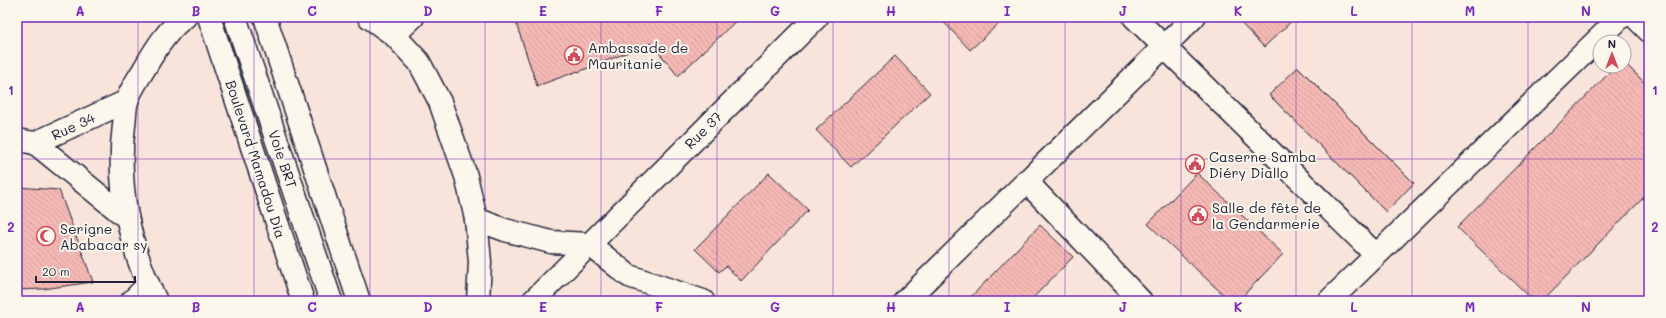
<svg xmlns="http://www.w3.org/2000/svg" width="1666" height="318" viewBox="0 0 1666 318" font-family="Mali,sans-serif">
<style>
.building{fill:url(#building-back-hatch);stroke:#22223b}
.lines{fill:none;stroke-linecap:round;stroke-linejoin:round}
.minor-casing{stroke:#22223b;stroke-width:25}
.minor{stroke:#fbf7ec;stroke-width:22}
.grid{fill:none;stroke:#7b2cbf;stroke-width:1;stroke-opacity:0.55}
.labels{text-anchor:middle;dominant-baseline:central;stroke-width:4;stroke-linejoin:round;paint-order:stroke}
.poi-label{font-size:14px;fill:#22223b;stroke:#fbf7ec;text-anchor:start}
.street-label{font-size:14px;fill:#22223b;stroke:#fbf7ec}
.neatline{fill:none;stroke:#7b2cbf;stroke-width:1.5}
.grid-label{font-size:13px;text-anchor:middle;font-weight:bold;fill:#7b2cbf}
</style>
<defs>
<pattern id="building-back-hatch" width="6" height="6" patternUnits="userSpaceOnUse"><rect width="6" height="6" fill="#f5b9b4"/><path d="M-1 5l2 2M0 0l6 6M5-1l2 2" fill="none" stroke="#d29f9c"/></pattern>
</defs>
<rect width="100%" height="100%" fill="#f9e4db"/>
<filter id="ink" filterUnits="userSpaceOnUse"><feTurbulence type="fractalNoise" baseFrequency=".025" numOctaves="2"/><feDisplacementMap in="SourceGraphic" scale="8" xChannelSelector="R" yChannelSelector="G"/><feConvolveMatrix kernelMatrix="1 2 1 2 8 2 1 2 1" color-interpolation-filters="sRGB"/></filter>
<g filter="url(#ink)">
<g class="building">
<polygon points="514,17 740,17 678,76 651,43 578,72 578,71 537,86"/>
<polygon points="939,17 1006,17 970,50"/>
<polygon points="1235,17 1296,17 1264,47"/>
<polygon points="895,56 930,93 851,167 816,130"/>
<polygon points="1624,62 1649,87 1649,192 1542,301 1534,301 1457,227 1616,66 1624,66"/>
<polygon points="1298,67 1414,183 1386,212 1269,95"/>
<polygon points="769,173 808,210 741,281 726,266 719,272 695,249"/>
<polygon points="1197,173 1283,254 1238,301 1230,301 1148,224"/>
<polygon points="17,187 59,190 93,282 43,289 17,290"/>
<polygon points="1040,225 1073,257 1030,301 967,301"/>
</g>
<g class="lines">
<defs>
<g id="minor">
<polyline points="209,17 303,301"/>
<polyline points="235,17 331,301"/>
<polyline points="265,17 359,301"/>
<polyline points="369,17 394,35 419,62 440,102 466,176 476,219 480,262 478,301"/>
<polyline points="1134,17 1376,255"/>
<polyline points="1635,17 1649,31"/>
<polyline points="394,35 413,17"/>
<polyline points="17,140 35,143 127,101"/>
<polyline points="35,143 126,217"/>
<polyline points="1026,181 1141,301"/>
<polyline points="476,219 505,230 551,242 589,244"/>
<polyline points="589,244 629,276 703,301"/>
<polyline points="132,301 148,285"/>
<path d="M 156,301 C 129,247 116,185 124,125 C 125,117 125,108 127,101 C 131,88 141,75 147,64 C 157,47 169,28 185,17"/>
<polyline points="533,301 817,17"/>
<polyline points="905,301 1194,17"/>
<polyline points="1329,301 1621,17"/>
</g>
</defs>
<use href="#minor" class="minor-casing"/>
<use href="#minor" class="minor"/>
</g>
</g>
<path class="grid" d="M 138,17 L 138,301M 254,17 L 254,301M 370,17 L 370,301M 485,17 L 485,301M 601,17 L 601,301M 717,17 L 717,301M 833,17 L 833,301M 949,17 L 949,301M 1065,17 L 1065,301M 1181,17 L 1181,301M 1296,17 L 1296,301M 1412,17 L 1412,301M 1528,17 L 1528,301M 17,159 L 1649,159"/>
<defs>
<symbol id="civic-ring" viewBox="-11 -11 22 22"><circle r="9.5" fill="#fbf7ec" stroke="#d1495b" stroke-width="1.5"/><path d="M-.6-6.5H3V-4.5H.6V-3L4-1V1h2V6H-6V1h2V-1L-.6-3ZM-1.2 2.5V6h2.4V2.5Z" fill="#d1495b"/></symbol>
<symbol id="mosque-ring" viewBox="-11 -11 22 22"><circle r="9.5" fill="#fbf7ec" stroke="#d1495b" stroke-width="1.5"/><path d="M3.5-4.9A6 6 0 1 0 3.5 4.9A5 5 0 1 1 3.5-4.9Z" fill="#d1495b"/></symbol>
</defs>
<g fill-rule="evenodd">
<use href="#civic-ring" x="563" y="44" width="22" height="22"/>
<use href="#civic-ring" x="1184" y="153" width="22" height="22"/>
<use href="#civic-ring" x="1187" y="204" width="22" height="22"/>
<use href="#mosque-ring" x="35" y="225" width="22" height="22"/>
</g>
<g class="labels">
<g class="poi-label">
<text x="588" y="47">Ambassade de<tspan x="588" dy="16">Mauritanie</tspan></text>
<text x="1209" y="156">Caserne Samba<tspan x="1209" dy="16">Diéry Diallo</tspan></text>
<text x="1212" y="207">Salle de fête de<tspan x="1212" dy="16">la Gendarmerie</tspan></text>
<text x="60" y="228">Serigne<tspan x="60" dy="16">Ababacar sy</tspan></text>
</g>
<g class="street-label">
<text transform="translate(73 126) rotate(-25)">Rue 34</text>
<text transform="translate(703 130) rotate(-45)">Rue 37</text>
<text transform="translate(256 159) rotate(72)">Boulevard Mamadou Dia</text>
<text transform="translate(283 159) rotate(71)">Voie BRT</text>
</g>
</g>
<rect width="1666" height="318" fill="none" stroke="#fbf7ec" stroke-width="44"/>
<g transform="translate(1612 54)"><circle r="19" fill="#fbf7ec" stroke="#a4a2a5"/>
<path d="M0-3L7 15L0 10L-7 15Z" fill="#d1495b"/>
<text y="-6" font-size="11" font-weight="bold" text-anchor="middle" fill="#22223b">N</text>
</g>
<path d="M36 276v6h99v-6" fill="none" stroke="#22223b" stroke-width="2"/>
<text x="42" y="276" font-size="12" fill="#22223b" stroke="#fbf7ec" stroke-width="3" paint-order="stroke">20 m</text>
<rect x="22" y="22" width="1622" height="274" class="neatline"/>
<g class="grid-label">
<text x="80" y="16">A</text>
<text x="196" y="16">B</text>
<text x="312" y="16">C</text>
<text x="428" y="16">D</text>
<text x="543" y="16">E</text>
<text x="659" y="16">F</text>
<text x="775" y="16">G</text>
<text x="891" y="16">H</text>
<text x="1007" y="16">I</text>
<text x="1123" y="16">J</text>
<text x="1238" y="16">K</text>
<text x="1354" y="16">L</text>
<text x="1470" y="16">M</text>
<text x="1586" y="16">N</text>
<text x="11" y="95">1</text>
<text x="1655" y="95">1</text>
<text x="11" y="232">2</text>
<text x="1655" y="232">2</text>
<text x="80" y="312">A</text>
<text x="196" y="312">B</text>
<text x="312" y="312">C</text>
<text x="428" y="312">D</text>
<text x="543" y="312">E</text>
<text x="659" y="312">F</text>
<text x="775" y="312">G</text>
<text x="891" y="312">H</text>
<text x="1007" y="312">I</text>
<text x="1123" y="312">J</text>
<text x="1238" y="312">K</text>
<text x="1354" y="312">L</text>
<text x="1470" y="312">M</text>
<text x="1586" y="312">N</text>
</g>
</svg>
